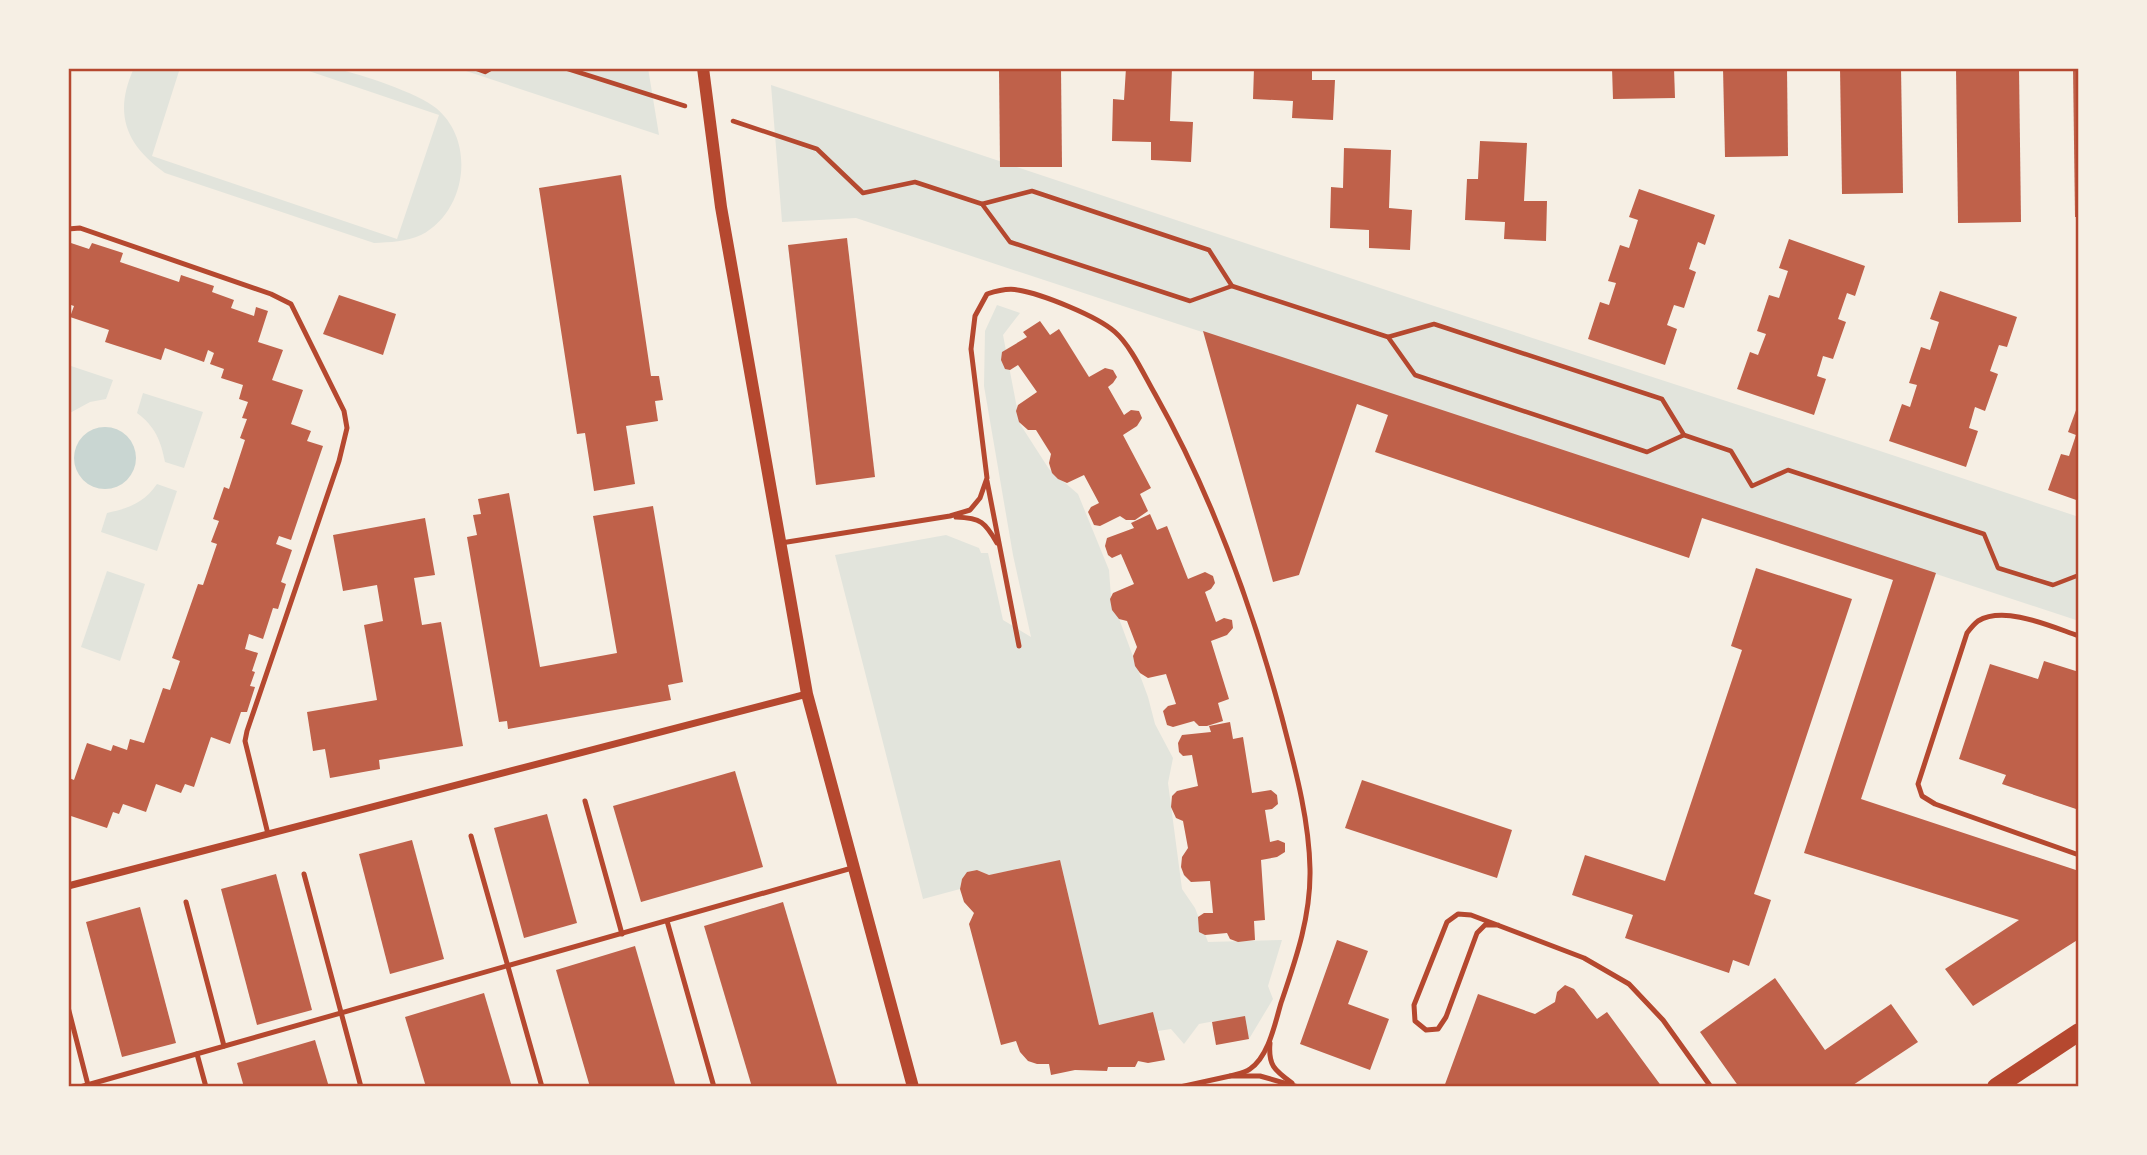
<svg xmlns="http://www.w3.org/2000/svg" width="2147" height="1155" viewBox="0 0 2147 1155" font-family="Ubuntu,sans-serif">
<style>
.green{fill:#e2e4dc}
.water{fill:#c9d6d2}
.building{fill:#bf614a}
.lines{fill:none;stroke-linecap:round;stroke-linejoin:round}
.path{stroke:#b5482f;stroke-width:4.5}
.service{stroke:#b5482f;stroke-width:5}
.minor{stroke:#b5482f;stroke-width:7}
.tertiary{stroke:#b5482f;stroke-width:12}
.primary{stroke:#b5482f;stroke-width:18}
.neatline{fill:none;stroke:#b5482f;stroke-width:2.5}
</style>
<rect width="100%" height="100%" fill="#f6efe4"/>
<g class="green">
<path d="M 134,68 L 180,68 L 152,156 L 397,239 L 439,115 L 300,68 C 311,68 325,66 337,69 C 360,74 418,93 436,108 C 476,141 467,211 421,235 C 406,242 390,242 374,243 L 165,173 C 126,145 113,114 134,68 Z"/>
<polygon points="457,68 648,68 659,135"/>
<polygon points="771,85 1428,304 1874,449 2079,517 2079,621 856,218 782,222"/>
<polygon points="997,305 1020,313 1003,335 1020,424 1049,469 1078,494 1109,570 1111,597 1148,697 1155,724 1173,758 1168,783 1182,889 1195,908 1208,942 1282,940 1268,986 1273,999 1249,1039 1247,1030 1215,1021 1199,1024 1184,1044 1171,1029 1158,1031 1153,1012 1099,1025 1063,873 1046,863 989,875 977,870 967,872 962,879 960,889 923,899 835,555 946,535 979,548 981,553 988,553 1003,620 1031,637 1013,555 984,386 985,331"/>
<polygon points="68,365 113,380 106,399 90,402 68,414"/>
<path d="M 143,393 L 203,412 L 184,468 L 165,462 C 161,441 155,426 137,413 Z"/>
<path d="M 157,484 L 177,491 L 157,551 L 101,532 L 107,513 C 129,508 144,503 157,484 Z"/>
<polygon points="107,571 145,584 120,661 81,647"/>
</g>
<circle class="water" cx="105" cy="458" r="31"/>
<g class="building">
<polygon points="999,68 1061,68 1062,167 1000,167"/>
<polygon points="1126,68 1172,68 1170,121 1193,122 1191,162 1151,160 1151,142 1112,141 1113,99 1124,100"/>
<polygon points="1254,68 1312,68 1312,80 1335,80 1333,120 1292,118 1293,101 1253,99"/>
<polygon points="1612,68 1674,68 1675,98 1613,99"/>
<polygon points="1723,68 1787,68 1788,156 1725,157"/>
<polygon points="1840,68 1901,68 1903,193 1842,194"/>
<polygon points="1956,68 2019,68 2021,222 1958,223"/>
<polygon points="2073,68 2079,68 2079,217 2075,217"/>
<polygon points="1480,141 1527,143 1524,201 1547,201 1546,241 1504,239 1505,222 1465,220 1467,179 1478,179"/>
<polygon points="1344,148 1391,150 1389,208 1412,210 1410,250 1369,248 1369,230 1330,228 1331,187 1343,188"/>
<polygon points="621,175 651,376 659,376 663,400 655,401 658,421 626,426 635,484 594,491 585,433 577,434 539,188"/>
<polygon points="1639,189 1715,215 1705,245 1698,242 1689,269 1696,272 1684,308 1674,305 1667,325 1677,329 1665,365 1588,339 1600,302 1609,305 1616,283 1608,281 1620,245 1629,248 1638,220 1629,217"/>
<polygon points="847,238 875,477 816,485 788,245"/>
<polygon points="1789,239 1865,266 1855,296 1847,293 1838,319 1846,322 1833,359 1823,356 1817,376 1826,379 1814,415 1737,389 1750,352 1758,355 1766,334 1757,331 1769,295 1779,298 1788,271 1779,268"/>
<polygon points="68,242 89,249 92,243 123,253 120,262 179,282 181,275 214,286 212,292 234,300 231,308 254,316 256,307 268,311 258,342 283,350 272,380 303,390 291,424 311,431 307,441 323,446 291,540 279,536 276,544 292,550 281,582 286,584 278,609 273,608 263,639 249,634 245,649 258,653 252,671 255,672 250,686 255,687 247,712 241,712 230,744 211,737 194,787 185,784 181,793 156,784 146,812 123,804 119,814 113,812 107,828 68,815 68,782 69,778 74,780 87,743 111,751 113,745 127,750 130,739 144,743 163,688 170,690 180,661 172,658 198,584 203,585 217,544 211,542 219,521 213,519 224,487 229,489 245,440 240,438 247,419 242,418 248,402 239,399 243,385 221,378 224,369 210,364 214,353 208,350 204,362 165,348 161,360 105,342 109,330 70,317 74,306 68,304"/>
<polygon points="1940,291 2017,317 2007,347 1999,345 1990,371 1998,374 1985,411 1975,407 1969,428 1978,431 1966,467 1889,441 1902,404 1910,407 1917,385 1909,383 1921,347 1930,350 1939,322 1930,319"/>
<polygon points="339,295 396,314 383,355 323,334"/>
<polygon points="1040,321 1050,335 1059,329 1089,377 1105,368 1113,370 1117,377 1113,383 1108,387 1124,415 1131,410 1139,411 1142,418 1137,426 1123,435 1151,488 1140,494 1148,511 1135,520 1126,520 1120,516 1100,526 1094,525 1088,512 1091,507 1099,503 1084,475 1067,483 1058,479 1052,473 1049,463 1051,454 1036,430 1028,430 1019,422 1016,411 1018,405 1037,392 1018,365 1010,370 1005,369 1001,360 1002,352 1027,337 1023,332"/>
<polygon points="1203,331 1936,573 1861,799 2079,871 2079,939 1973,1006 1945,969 2019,920 1804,853 1893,580 1702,518 1689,558 1375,452 1388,415 1357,404 1299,575 1273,582"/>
<polygon points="2079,402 2079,501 2048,490 2061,454 2069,456 2076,435 2068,432"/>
<polygon points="509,493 540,667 617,653 593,516 653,506 683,682 668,685 671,700 508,729 507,721 499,722 467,537 477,535 473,515 481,514 478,499"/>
<polygon points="1150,514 1157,530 1167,526 1188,579 1205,572 1213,576 1215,583 1211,589 1205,592 1216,622 1224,618 1232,620 1233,628 1227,635 1211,641 1229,699 1218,703 1223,721 1207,726 1199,726 1194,721 1173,727 1167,725 1163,711 1168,706 1176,704 1166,674 1148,678 1140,673 1135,666 1133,656 1137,647 1127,621 1119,619 1112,610 1110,599 1113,593 1134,584 1121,554 1112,558 1108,555 1105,546 1107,538 1134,528 1131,523"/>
<polygon points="425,518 435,575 414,578 422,625 441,622 463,746 379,760 380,769 330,778 325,749 313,751 307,712 377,700 364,625 383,621 377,585 343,591 333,535"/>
<polygon points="1756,568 1852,599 1754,894 1771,900 1749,966 1733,960 1729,973 1625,938 1633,915 1572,895 1585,855 1665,881 1742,650 1731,646"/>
<polygon points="2044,661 2079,672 2079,810 2002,784 2006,775 1959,759 1990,664 2038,679"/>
<polygon points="1230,722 1233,739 1243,737 1252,793 1271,790 1277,795 1278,804 1272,809 1265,810 1270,842 1278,840 1285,843 1285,852 1277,857 1261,860 1265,920 1254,921 1255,940 1238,942 1230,939 1227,933 1205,935 1199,932 1198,917 1204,913 1213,913 1210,881 1191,882 1184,875 1181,867 1182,857 1188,848 1183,821 1176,818 1171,807 1172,796 1177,791 1198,786 1192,755 1183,756 1179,752 1178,743 1182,735 1211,732 1209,726"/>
<polygon points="735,771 763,867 641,902 613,806"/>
<polygon points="1362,780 1512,830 1497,878 1345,828"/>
<polygon points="547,814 577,923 524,938 494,828"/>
<polygon points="412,840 444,959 390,974 359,854"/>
<polygon points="1060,860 1099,1025 1153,1012 1165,1060 1148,1063 1138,1061 1135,1067 1108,1067 1107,1071 1075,1070 1051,1075 1049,1064 1037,1064 1028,1061 1020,1052 1016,1041 1001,1045 969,924 974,913 964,902 960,889 962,879 967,872 977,870 989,875"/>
<polygon points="276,874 312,1010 257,1025 221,889"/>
<polygon points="783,902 838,1087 752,1087 704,926"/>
<polygon points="140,907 176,1043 122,1057 86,922"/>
<polygon points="1337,940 1368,951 1348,1004 1389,1019 1370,1070 1300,1044"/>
<polygon points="635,946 676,1087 590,1087 556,970"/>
<polygon points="1775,978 1825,1050 1891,1004 1918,1042 1850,1087 1739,1087 1700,1032"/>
<polygon points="1565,985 1574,989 1597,1019 1607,1012 1662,1087 1444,1087 1478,994 1535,1014 1555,1002 1557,992"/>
<polygon points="484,993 512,1087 426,1087 405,1017"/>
<polygon points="1245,1016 1249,1039 1216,1045 1212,1022"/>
<polygon points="315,1040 329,1087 244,1087 237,1063"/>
</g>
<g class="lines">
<g class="path">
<polyline points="474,68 485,72 492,68"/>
<polyline points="565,68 685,106"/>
<polyline points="733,121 817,149 863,193 915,182 982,204 1010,242 1190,301 1232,286 1388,337 1415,375 1647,452 1684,435 1731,451 1752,486 1788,470 1984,534 1998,568 2053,585 2079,575"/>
<polyline points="982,204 1032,191 1209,250 1232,286"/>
<polyline points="1388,337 1434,324 1662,399 1684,435"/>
</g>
<g class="service">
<polyline points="68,229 80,228 271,294 291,304 344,411 347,428 339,461 247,731 245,741 268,834"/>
<polyline points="987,481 1019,646"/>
<path d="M 956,517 C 981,518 985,522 997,543"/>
<path d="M 781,543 L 950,516 L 970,510 L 980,498 L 987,478 L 971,349 L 975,316 L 987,294 C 996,291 1008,288 1018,290 C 1042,294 1097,316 1115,332 C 1131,346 1144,375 1155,394 C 1212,495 1252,606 1282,718 C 1295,768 1309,818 1310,869 C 1311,916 1296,959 1281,1003 C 1275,1023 1269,1056 1250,1069 C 1245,1073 1236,1074 1230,1076"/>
<path d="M 2079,636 C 2052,627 2005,605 1978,621 C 1974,624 1970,629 1967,633 L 1918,784 L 1922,796 L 1935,804 L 2079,855"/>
<polyline points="585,801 622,934"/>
<polyline points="471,836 542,1087"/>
<polyline points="304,874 361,1087"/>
<polyline points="186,902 224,1046"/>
<polyline points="667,921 714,1087"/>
<polyline points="1498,925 1485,925 1477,933 1446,1017 1438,1029 1426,1030 1415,1021 1414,1005 1447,922 1458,914 1471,915 1584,958 1629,984 1663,1020 1711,1087"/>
<polyline points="68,1007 88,1085"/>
<path d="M 1270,1043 C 1268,1065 1274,1070 1292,1083"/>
<polyline points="197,1054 206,1087"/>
<polyline points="80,1087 852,868"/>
<polyline points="1180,1087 1230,1076 1260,1076 1298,1087"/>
</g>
<polyline class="minor" points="68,886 807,694"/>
<polyline class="tertiary" points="703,68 721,207 807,694 913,1087"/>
<polyline class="primary" points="1996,1087 2079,1032"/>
</g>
<rect width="2147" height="1155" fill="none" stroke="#f6efe4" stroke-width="140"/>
<rect x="70" y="70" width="2007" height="1015" class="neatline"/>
</svg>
